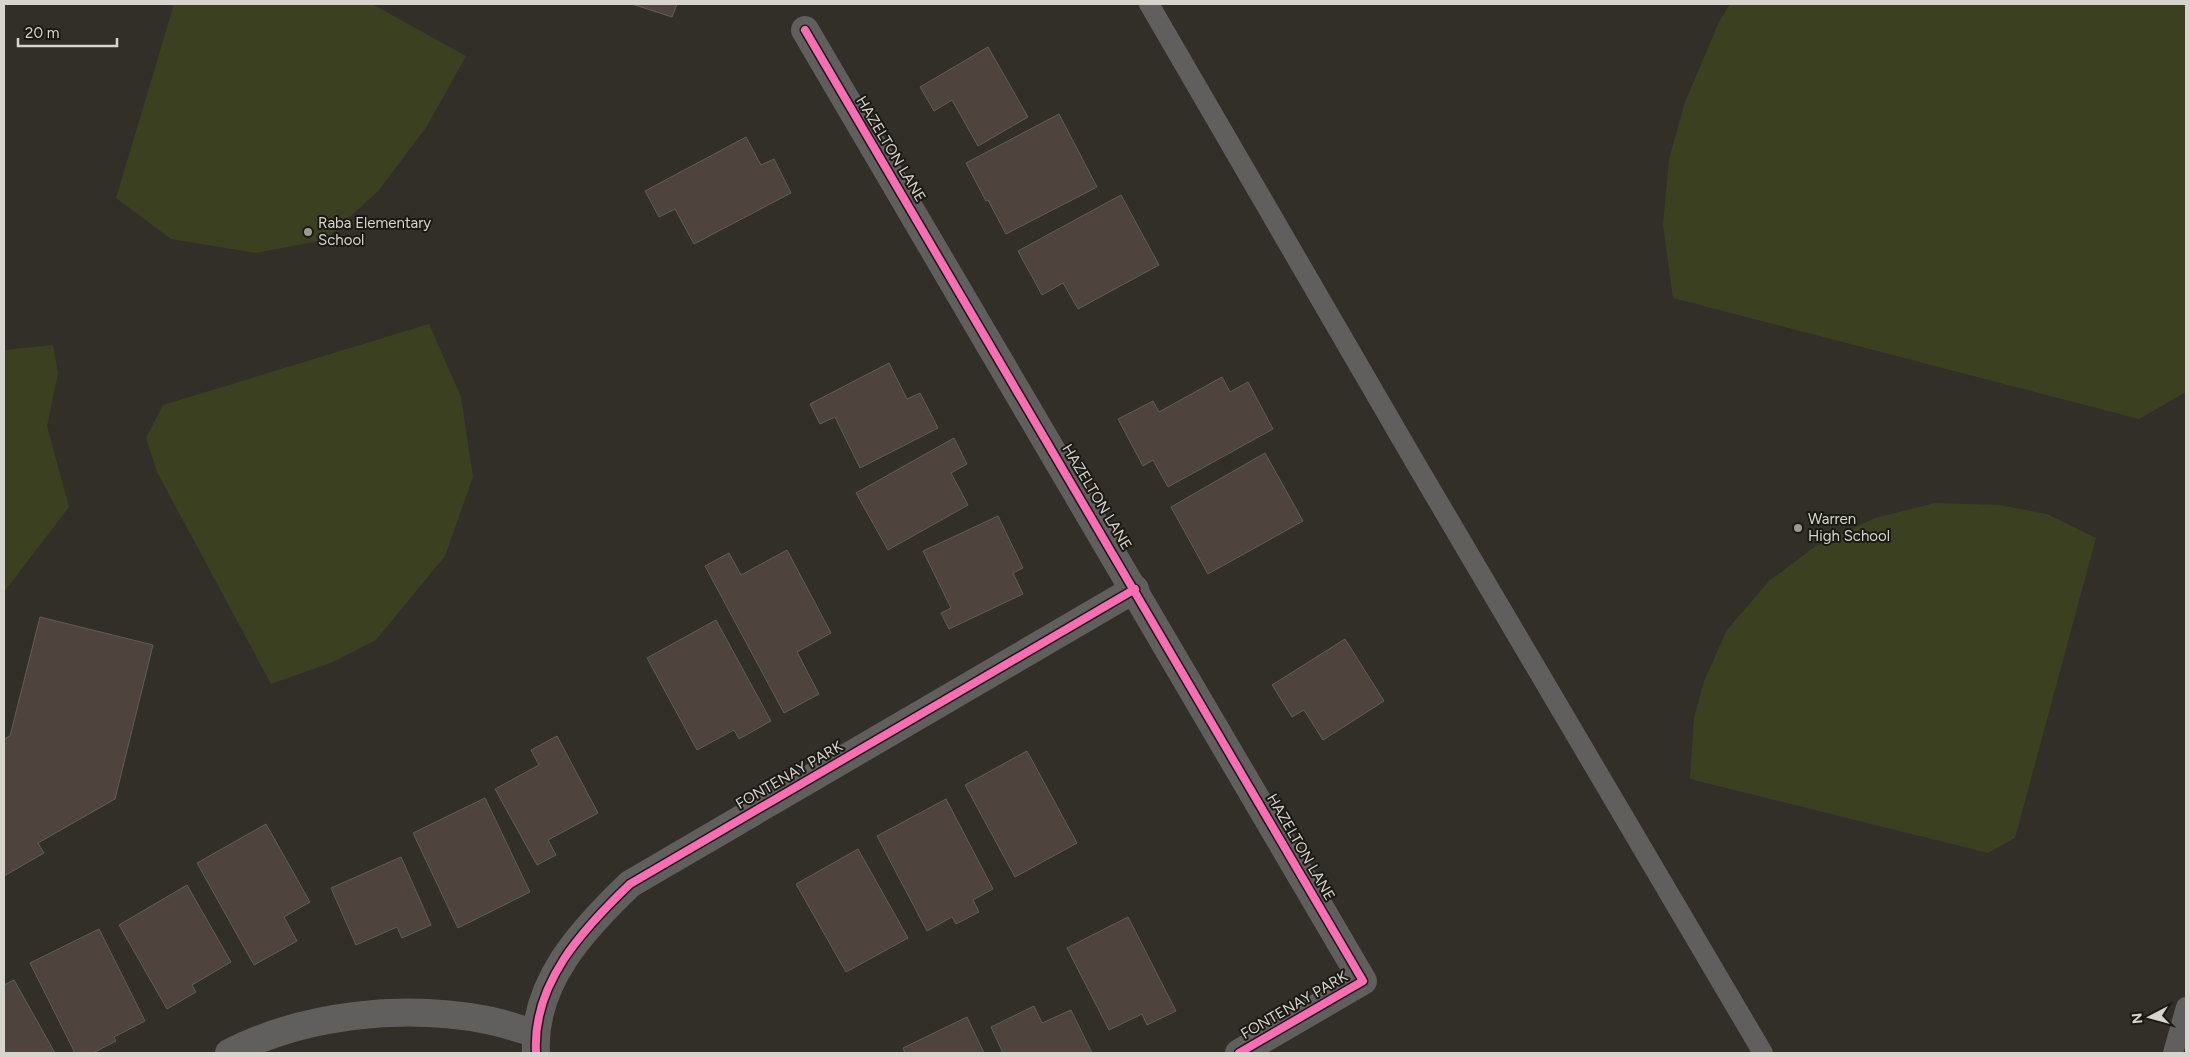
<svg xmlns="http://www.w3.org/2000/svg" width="2190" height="1057" viewBox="0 0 2190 1057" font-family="Figtree,sans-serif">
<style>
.green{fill:#3b4021}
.building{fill:#4e433d;stroke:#615d5a}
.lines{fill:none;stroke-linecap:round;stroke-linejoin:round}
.service{stroke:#615f5e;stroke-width:20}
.minor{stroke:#615f5e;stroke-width:28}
.cycleway-casing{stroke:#1b1914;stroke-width:11}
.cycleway{stroke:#f96db3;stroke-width:8}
.poi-dot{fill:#9d9a93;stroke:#1b1914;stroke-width:2}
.labels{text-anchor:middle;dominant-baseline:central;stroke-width:4;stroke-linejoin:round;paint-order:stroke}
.street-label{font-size:15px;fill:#d7d4cd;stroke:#1b1914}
.poi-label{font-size:15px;fill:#d7d4cd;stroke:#1b1914;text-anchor:start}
</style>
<rect width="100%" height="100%" fill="#322f28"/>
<g class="green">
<polygon points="174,4 372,4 466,56 427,126 379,190 325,240 256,253 171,239 116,198"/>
<polygon points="1730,4 2186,4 2186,392 2139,419 1673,298 1663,225 1669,159 1685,102 1719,22"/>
<polygon points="429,324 461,397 473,477 445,556 376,640 333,662 271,684 157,472 146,438 163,405"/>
<polygon points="53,345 58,373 47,426 69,507 4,592 4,350"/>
<polygon points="1935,503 2000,505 2047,514 2096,538 2015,838 1988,853 1690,779 1694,718 1704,681 1727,630 1769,581 1816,546 1875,518"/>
</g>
<g class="building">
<polygon points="632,4 677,4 672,17"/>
<polygon points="988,47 1028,117 978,146 952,100 934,111 920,87"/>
<polygon points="1059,114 1097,187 1006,234 988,200 986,201 966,163"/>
<polygon points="746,137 761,165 774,159 791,193 694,244 675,209 659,217 645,191"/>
<polygon points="1121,195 1159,265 1078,309 1063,283 1042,295 1018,251"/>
<polygon points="889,363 907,399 920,393 938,428 860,468 835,417 820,424 810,404"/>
<polygon points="1222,377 1230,392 1248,382 1273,429 1168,487 1153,460 1143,466 1118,419 1153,401 1159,412"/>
<polygon points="954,438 967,464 951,473 968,505 888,550 856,493"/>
<polygon points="1265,453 1303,521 1208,574 1171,507"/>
<polygon points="998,516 1023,568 1013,573 1023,594 949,629 941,613 951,608 923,551"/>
<polygon points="787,550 831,633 797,652 819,694 784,713 705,566 729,553 741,575"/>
<polygon points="40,617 153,645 115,799 38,843 44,853 4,876 4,739 10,736"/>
<polygon points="716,620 771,721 739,739 734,730 697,750 647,658"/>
<polygon points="1345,639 1384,701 1323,740 1304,710 1292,717 1272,685"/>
<polygon points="557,736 598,813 548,840 556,855 537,865 495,789 539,765 531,750"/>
<polygon points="1027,751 1077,843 1015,877 965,785"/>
<polygon points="485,798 530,892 458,928 413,833"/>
<polygon points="946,799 993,889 973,900 979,912 956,924 952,917 927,931 877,836"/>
<polygon points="266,824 310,902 284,917 297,941 254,965 197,863"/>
<polygon points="858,849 908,938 846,972 796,884"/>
<polygon points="401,857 431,925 402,938 397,927 356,945 331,888"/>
<polygon points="187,885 231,962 192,985 196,992 167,1009 119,925"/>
<polygon points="1128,917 1176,1011 1147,1025 1142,1014 1109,1030 1067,948"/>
<polygon points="99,929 145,1021 114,1037 116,1041 93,1053 75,1053 30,963"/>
<polygon points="14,980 55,1053 4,1053 4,985"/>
<polygon points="1034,1006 1042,1023 1071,1010 1092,1053 1003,1053 991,1027"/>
<polygon points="967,1017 984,1053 905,1053 903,1048"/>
</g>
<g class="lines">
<g class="service">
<polyline points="1149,4 1416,464 1763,1053"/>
<polyline points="2173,1053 2186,1007"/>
</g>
<g class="minor">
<polyline points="805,30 1363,981 1239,1053"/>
<path d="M 229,1053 C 305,1014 403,1004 487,1020 C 503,1023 519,1029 535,1033"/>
<path d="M 536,1053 C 532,983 583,929 630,884 L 1135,589"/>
</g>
<defs>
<g id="cycleway">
<polyline points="805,30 1363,981 1239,1053"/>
<path d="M 536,1053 C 532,983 583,929 630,884 L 1135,589"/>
</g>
</defs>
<use href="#cycleway" class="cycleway-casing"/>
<use href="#cycleway" class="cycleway"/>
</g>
<g class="poi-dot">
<circle cx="308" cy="232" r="5"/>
<circle cx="1798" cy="528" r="5"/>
</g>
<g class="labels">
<g class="street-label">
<text transform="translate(891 149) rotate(59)">HAZELTON LANE</text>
<text transform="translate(1097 497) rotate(59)">HAZELTON LANE</text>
<text transform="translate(789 775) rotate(-30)">FONTENAY PARK</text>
<text transform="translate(1301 847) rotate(60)">HAZELTON LANE</text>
<text transform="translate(1294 1005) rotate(-30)">FONTENAY PARK</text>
</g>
<g class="poi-label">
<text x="318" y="223">Raba Elementary<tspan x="318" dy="17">School</tspan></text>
<text x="1808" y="519">Warren<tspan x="1808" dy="17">High School</tspan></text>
</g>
</g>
<rect width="2190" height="1057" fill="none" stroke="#d7d4cd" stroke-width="10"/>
<g transform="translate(2150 1017) rotate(264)" stroke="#1b1914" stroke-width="4" paint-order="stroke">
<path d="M0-4L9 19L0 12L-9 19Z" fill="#d7d4cd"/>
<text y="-8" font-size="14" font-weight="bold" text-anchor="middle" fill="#d7d4cd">N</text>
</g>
<path d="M18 38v8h99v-8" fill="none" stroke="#d7d4cd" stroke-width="2.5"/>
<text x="25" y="38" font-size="15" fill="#d7d4cd" stroke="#1b1914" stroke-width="4" paint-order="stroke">20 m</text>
</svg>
